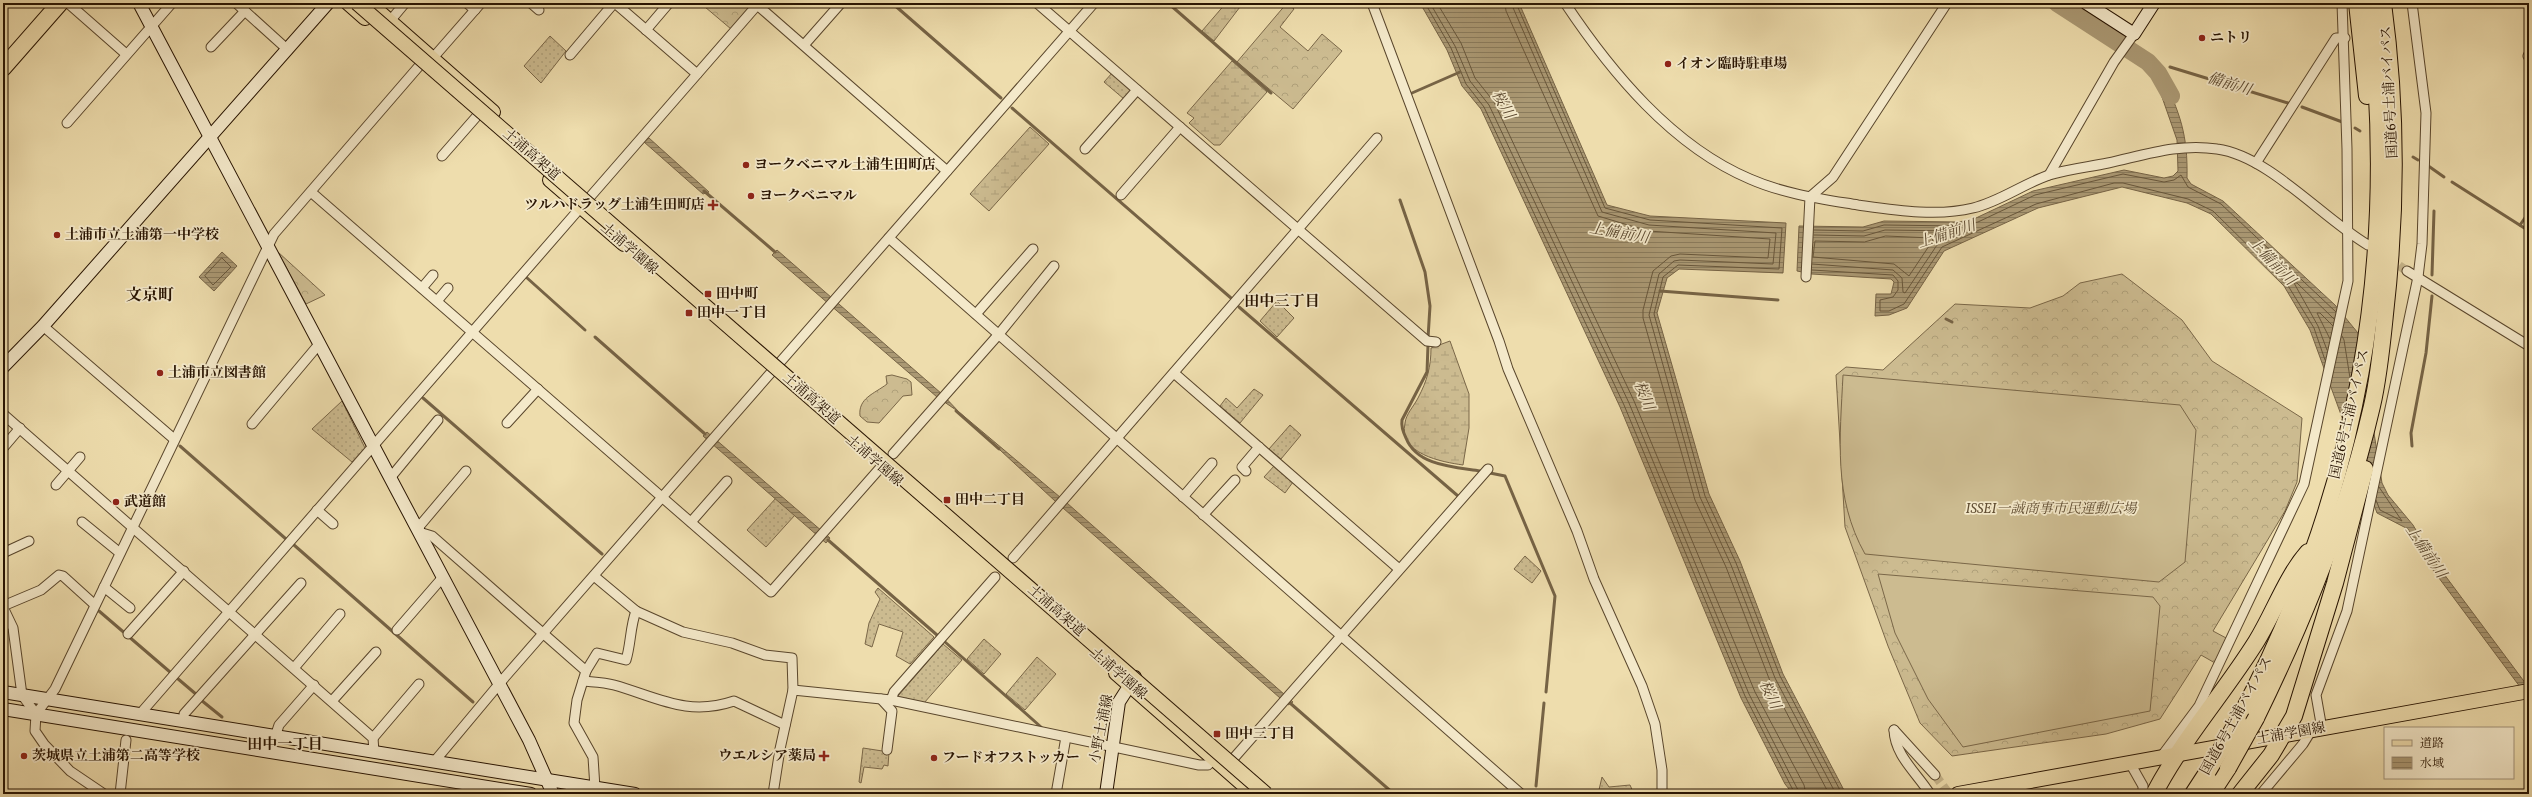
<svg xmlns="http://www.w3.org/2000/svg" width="2532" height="797" viewBox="0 0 2532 797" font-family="Vollkorn,'Noto Serif JP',serif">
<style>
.grass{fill:url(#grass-dots);stroke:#7a6748}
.forest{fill:url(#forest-crowns);stroke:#7a6748}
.wetland{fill:url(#wetland-marsh);stroke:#7a6748}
.pitch{fill:#ccbb90;stroke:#7a6748}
.water{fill:url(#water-rules);stroke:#766345}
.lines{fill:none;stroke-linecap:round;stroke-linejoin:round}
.shore{stroke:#68563a;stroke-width:1}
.stream{stroke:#766345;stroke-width:3}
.river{stroke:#aa9873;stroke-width:18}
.street-tunnel{stroke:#c6b58b;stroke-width:9;stroke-dasharray:9 4.5;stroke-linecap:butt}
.street-casing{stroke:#59462c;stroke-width:11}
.secondary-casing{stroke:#271301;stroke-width:14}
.primary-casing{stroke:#271301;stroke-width:16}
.highway-casing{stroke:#271301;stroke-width:18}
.street{stroke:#f4e9ca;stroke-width:9}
.secondary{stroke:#f4e9ca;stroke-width:12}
.primary{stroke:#eeddad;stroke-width:14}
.highway{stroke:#eeddad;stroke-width:16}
.primary-bridge-casing{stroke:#271301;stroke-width:16;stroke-linecap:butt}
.highway-bridge-casing{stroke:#271301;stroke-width:18;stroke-linecap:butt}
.primary-bridge{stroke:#eeddad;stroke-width:14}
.highway-bridge{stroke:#eeddad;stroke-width:16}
.poi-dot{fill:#8f2418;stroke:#f4e9ca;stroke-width:1.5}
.labels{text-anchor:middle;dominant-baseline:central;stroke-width:3.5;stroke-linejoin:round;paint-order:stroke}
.poi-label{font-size:14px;font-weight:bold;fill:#271301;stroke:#f4e9ca;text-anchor:start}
.street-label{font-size:14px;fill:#271301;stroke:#f4e9ca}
.park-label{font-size:14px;font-style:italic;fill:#614e33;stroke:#f4e9ca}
.water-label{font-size:15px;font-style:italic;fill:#5b482f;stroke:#f4e9ca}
.neighbourhood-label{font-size:15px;font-weight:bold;fill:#271301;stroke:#f4e9ca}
.quarter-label{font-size:16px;font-weight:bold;fill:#271301;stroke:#f4e9ca}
</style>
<defs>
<pattern id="grass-dots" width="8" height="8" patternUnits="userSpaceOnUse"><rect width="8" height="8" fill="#ccbb90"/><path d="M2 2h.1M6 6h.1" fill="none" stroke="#afa07a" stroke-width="1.8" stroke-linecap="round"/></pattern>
<pattern id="forest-crowns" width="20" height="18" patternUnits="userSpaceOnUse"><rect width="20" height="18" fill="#ccbb90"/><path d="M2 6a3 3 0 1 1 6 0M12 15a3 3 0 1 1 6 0" fill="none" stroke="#afa07a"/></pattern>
<pattern id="wetland-marsh" width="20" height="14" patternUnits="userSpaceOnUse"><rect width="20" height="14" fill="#ccbb90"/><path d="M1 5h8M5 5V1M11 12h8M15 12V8" fill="none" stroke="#afa07a"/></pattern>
<pattern id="water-rules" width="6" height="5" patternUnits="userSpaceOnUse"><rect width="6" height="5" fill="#aa9873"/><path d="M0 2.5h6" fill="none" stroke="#8a7b5c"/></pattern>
</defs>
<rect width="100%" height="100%" fill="#eeddad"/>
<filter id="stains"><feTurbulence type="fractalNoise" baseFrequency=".005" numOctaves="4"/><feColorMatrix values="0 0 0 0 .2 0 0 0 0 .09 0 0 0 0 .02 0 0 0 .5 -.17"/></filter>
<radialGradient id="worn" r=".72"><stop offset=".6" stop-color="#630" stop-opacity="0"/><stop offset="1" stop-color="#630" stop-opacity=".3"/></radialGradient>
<g class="grass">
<polygon points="550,36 566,51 541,83 524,66"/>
<polygon points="1113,72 1132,89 1124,99 1104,82"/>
<polygon points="1277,301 1294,318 1277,337 1260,321"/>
<polygon points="1254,389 1263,395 1240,423 1220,406 1226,398 1237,408"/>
<polygon points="342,401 365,448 352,462 312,429"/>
<polygon points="1290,425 1301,435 1281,459 1269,449"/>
<polygon points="1275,465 1293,482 1285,493 1264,477"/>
<polygon points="776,498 795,515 766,547 747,530"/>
<polygon points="1525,556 1541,571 1532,583 1514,569"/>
<polygon points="878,588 934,637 910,664 896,656 903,632 879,624 872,647 865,644 869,623 880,599 875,592"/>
<polygon points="984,639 1001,654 984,674 967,659"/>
<polygon points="943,644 962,660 924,703 900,699 898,696"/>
<polygon points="1037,657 1056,674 1025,710 1006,694"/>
<polygon points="863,748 889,752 888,766 884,765 882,769 864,767 861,783 859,782"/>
<polygon points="1602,777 1609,787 1630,785 1634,794 1598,794"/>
</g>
<g class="forest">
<polygon points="708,3 743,3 749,8 731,29 705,7"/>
<polygon points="1287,3 1294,9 1280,27 1308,51 1322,34 1342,51 1293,109 1237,62"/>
<polygon points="278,252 325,295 306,304"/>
<polygon points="2122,274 2182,320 2212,361 2302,418 2297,482 2285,511 2213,631 2228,639 2215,663 2201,655 2160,719 2106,734 1952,756 1920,723 1888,646 1845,527 1836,375 1846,367 1883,370 1955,304 2030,308 2063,296 2080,283"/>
<path d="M 892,375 L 907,379 L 911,382 L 912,395 L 903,396 L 879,423 L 867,422 L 860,416 C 858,398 874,394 887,384 L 886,376 Z"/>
</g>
<g class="wetland">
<polygon points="1226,3 1243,3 1214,41 1202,31"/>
<polygon points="1232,61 1267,92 1220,145 1214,145 1189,123 1194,118 1187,113"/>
<polygon points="1030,127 1049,144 989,211 970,194"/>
<path d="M 1450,341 L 1469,394 L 1469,428 L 1463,465 C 1442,462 1398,454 1405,423 C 1406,414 1414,406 1418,398 C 1427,381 1431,367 1431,348 Z"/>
</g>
<g class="pitch">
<path d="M 1843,375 L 2180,405 L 2196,430 L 2185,562 L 2159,582 L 1865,554 C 1833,497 1840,438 1843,375 Z"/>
<polygon points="1878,574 2153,597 2160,606 2150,711 1963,747 1928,699 1895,633"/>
</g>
<g class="water">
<polygon points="1420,3 1519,3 1607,205 1650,216 1786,223 1783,273 1679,269 1667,278 1657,313 1709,494 1740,561 1783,674 1846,794 1793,794 1785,784 1741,698 1620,407 1481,109 1462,86 1447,50"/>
<path d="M 2161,74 C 2180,112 2188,135 2187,178 L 2191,184 L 2223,201 L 2335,305 L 2358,333 L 2382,483 L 2388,495 L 2413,525 L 2435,562 L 2529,688 L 2529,699 L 2430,566 L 2408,529 L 2377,513 L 2310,330 L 2284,286 L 2211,214 L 2187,203 L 2122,187 L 2038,208 L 1944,251 L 1907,308 L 1889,315 L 1875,316 L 1876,294 L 1891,294 L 1894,282 L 1891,279 L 1812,274 L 1797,271 L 1799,226 L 1863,227 L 1884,221 L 1959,222 L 1976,218 L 2033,191 L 2124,170 L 2164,178 L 2173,176 L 2178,171 L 2177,140 L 2155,77 Z"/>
<polygon points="649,138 709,192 703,194 644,142"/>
<polygon points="777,250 942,394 959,412 1067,503 1293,702 1288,705 1055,501 959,412 937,397 772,255"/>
<polygon points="222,252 237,266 214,291 199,277"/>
<polygon points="707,432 830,538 826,543 703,436"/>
</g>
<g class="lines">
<g class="shore">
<polyline points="1425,3 1451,48 1466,84 1484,107 1624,405 1745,696 1795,794"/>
<polyline points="1430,3 1455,46 1470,81 1489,105 1629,403 1749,694 1800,794"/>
<polyline points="1437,3 1461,43 1475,78 1494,102 1634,401 1755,692 1804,785 1806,794"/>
<polyline points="1505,3 1506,11 1598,216 1648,231 1770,239 1768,258 1680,254 1671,256 1653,271 1643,310 1643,318 1695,500 1726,567 1770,681 1829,794"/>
<polyline points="1511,3 1602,212 1649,225 1776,233 1773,264 1680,260 1674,261 1659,274 1649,315 1700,497 1731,565 1775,678 1836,794"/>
<polyline points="1516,3 1605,208 1650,220 1782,228 1779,269 1678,265 1663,277 1654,314 1705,496 1736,563 1780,676 1842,794"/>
<polyline points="1814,230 1863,231 1884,225 1959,226 1978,222 2035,195 2123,174 2164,182 2174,180 2181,175 2188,187 2221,204 2336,312"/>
<polygon points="1886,236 1931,238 1933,240 1909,276 1894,264 1813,257 1815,241 1864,242"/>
<polygon points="222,258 231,267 213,285 205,276"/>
<polyline points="1812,264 1893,270 1902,278 1903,292 1905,293 1937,245 1958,233 1956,231 1885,230 1864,236 1814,235"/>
<polyline points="1812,270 1893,275 1898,281 1898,290 1893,297 1880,300 1880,311 1889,311 1904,304 1942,247 2036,204 2114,183 2123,183 2188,199 2213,211 2287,284 2314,328 2325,360"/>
<polyline points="2342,336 2344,340 2350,378"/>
<polyline points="2330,339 2317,313 2320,313 2333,326"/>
<polyline points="2327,350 2318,326 2294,283 2297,283 2334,319"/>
<polyline points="2376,500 2380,510 2402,521 2379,487"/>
</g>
<g class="stream">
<polyline points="892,3 1001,98"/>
<polyline points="1168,3 1271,93"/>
<polyline points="2170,67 2288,103"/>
<polyline points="1412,93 1460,72"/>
<polyline points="2302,107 2345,123"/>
<polyline points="1012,108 1231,298"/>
<polyline points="2355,128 2360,131"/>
<polyline points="2413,157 2418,160"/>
<polyline points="2427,165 2444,177"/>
<polyline points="2452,182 2529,231"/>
<polyline points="704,191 775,252"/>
<polyline points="1400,200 1425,272 1430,306 1428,338"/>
<polyline points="2520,225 2529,212"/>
<polyline points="2432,275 2434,211"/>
<polyline points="526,277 585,330"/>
<polyline points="1660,291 1778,300"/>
<polyline points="1239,307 1458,496"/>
<polyline points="1946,319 1952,322"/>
<polyline points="595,337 705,434"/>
<path d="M 1428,345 L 1427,372 L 1402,420 C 1401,427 1403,432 1406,438 C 1417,466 1454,467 1480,471"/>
<polyline points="423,398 602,554"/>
<polyline points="956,411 999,449"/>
<polyline points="180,446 286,539"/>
<polyline points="2412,446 2411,433 2426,353 2432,296"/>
<polyline points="1490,473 1505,476 1555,596 1546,692"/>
<polyline points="828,540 937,635"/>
<polyline points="294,545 473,702"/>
<polyline points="99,611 170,672"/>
<polyline points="945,642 1041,727"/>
<polyline points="177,678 197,695"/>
<polyline points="201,700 222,717"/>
<polyline points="1290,703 1394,794"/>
<polyline points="1536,786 1544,703"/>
<polyline points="1535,794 1535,793"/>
</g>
<polyline class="river" points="2057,3 2148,62 2158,73 2171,96"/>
<g class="street-tunnel">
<polyline points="2388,258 2407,271"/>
<polyline points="1935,775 1949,794"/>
</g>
<defs>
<g id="street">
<polyline points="68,3 126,54"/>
<polyline points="236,3 288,50"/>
<polyline points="467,3 475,10"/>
<polyline points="531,3 539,10"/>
<polyline points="615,3 697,74"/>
<polyline points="755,3 947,171"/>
<polyline points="1037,3 1427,341 1436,342"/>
<polyline points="1372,3 1499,341 1508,369 1577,531 1594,579 1642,686 1655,724 1662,770 1662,794"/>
<path d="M 1565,3 C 1611,72 1672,146 1750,179 C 1784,194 1822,199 1858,205 C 1894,210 1937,217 1973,208 C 1999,202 2023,184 2049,175 C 2068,169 2089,167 2108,163 C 2145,155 2179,143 2217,149 C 2269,156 2322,218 2368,245"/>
<polyline points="390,21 405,3"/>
<polyline points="646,30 669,3"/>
<polyline points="804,45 841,3"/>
<polyline points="211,47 245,11"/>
<polyline points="570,55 614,3"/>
<polyline points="2528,56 2529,54"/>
<polyline points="67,123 172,3"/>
<polyline points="1085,149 1137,90"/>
<polyline points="442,156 477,116"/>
<polyline points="2256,163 2336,38 2345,38"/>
<polyline points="2049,175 2114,62 2134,34"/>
<polyline points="311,192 771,592 881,467"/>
<polyline points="1121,195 1180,127"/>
<polyline points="590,197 759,3"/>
<polyline points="889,238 1521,794"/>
<polyline points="2407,271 2529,346"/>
<polyline points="1806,277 1810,197 1833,177 1947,3"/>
<polyline points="422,288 433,275"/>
<polyline points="437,301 448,288"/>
<polyline points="976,314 1033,249"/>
<polyline points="43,326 174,439"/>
<polyline points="1174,373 1399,569"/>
<polyline points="3,414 373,738 374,752"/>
<polyline points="507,423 538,389"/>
<polyline points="252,424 320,343"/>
<polyline points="3,448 20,428"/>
<polyline points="893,454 999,334 1054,266"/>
<polyline points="1246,471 1242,467 1259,447"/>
<polyline points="391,477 438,420"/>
<polyline points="56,485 80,457"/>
<polyline points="1183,497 1212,463"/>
<polyline points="317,510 333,524"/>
<polyline points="1203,515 1235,480"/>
<polyline points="82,522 120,553"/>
<polyline points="691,522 727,481"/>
<polyline points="417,529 466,471"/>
<polyline points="419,532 432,536 586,671 577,700 574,723 593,757 595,788"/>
<polyline points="3,553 29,541"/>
<polyline points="1013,558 1377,138"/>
<polyline points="594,576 636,611 683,632 732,643 765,655 792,658 793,690"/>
<polyline points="104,587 130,608"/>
<polyline points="3,606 41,590 59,575 63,576 95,605"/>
<polyline points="3,607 13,628 22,695 36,714 35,731 44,744 70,771 104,794"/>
<polyline points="397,630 443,577"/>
<polyline points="128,634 184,571"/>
<polyline points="294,668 340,614"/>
<path d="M 586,671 L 597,653 L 626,660 C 631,644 630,627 636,611"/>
<path d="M 583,681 C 593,682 604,682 614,685 C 657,697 687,717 734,701 L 785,725"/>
<polyline points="881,699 892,711 887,750"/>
<polyline points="891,700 894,692 995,577"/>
<polyline points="332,701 376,652"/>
<polyline points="36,714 55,689 274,234 420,65 432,59 481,3"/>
<polyline points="140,714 581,207"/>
<polyline points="184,714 301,583"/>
<polyline points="2322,729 2316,695 2347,611 2418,277 2422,244 2426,113 2412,3"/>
<path d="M 1894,730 C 1895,756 1917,773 1930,794"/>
<polyline points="1894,730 1935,775"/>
<polyline points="275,737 279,725 314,685"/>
<polyline points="373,738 419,684"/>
<polyline points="2161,757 2199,706 2304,484 2348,281 2347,149 2342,3"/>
<polyline points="1233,759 1488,469"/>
<polyline points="434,762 505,677 1094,3"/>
<polyline points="2130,763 2143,786 2143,794"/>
<polyline points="120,794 126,740"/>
<polyline points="773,794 780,749 793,690 891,700 1199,765 1208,765 1214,758"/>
<polyline points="1056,794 1066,737"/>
<polyline points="2261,794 2303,744 2311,731"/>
</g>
<g id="secondary">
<polyline points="139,3 529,740 553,794"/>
<polyline points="2086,3 2134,34 2154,3"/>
<polyline points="3,367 43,326 328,3"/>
<polyline points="3,692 635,794"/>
<polyline points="3,709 531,794"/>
<polyline points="1106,794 1119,702 1135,677"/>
</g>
<g id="primary">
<polyline points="348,3 365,18"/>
<polyline points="369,3 493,112"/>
<polyline points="550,180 624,244"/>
<polyline points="1116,673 1254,794"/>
<polyline points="1958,794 2529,691"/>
</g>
<g id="highway">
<polyline points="2357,3 2367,96"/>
<polyline points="3,68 60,3"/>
<path d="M 2256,718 C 2305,618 2347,515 2372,406 C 2379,376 2382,344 2385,314 C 2397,210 2397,106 2383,3"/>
<path d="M 2238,721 C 2359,493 2400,260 2369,3"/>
<path d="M 2154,794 C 2182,740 2224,693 2256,642 C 2274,613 2286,577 2308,552"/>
<polyline points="2193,794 2208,771"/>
<polyline points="2211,794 2228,768"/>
<polyline points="2240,794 2271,755 2294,716 2335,583 2365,469"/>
</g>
</defs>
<use href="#street" class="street-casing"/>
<use href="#secondary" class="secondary-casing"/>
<use href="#primary" class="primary-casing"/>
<use href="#highway" class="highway-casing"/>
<use href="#street" class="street"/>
<use href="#secondary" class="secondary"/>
<use href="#primary" class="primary"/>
<use href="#highway" class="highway"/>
<defs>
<polyline id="primary-bridge" points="357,3 1266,794"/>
<g id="highway-bridge">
<polyline points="2228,768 2256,718"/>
<polyline points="2208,771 2238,721"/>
</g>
</defs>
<use href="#primary-bridge" class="primary-bridge-casing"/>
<use href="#highway-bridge" class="highway-bridge-casing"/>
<use href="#primary-bridge" class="primary-bridge"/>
<use href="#highway-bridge" class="highway-bridge"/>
</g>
<g class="poi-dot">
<circle cx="2202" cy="38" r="4"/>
<circle cx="1668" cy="64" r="4"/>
<circle cx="746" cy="165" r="4"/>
<circle cx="751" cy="196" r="4"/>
<path d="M711 199h4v4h4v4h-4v4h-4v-4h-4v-4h4z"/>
<circle cx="57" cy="235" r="4"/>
<rect x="704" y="290" width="8" height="8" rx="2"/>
<rect x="685" y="309" width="8" height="8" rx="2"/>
<circle cx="160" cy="373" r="4"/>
<rect x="943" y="496" width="8" height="8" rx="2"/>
<circle cx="116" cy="502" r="4"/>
<rect x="1213" y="730" width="8" height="8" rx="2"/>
<circle cx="24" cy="756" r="4"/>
<path d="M822 750h4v4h4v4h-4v4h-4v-4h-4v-4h4z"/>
<circle cx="934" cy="758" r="4"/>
</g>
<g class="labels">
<g class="poi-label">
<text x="2210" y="38">ニトリ</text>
<text x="1676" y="64">イオン臨時駐車場</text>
<text x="754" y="165">ヨークベニマル土浦生田町店</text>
<text x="759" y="196">ヨークベニマル</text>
<text x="705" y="205" text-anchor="end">ツルハドラッグ土浦生田町店</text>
<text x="65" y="235">土浦市立土浦第一中学校</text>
<text x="716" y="294">田中町</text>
<text x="697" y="313">田中一丁目</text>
<text x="168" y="373">土浦市立図書館</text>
<text x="955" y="500">田中二丁目</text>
<text x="124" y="502">武道館</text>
<text x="1225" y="734">田中三丁目</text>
<text x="32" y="756">茨城県立土浦第二高等学校</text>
<text x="816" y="756" text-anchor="end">ウエルシア薬局</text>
<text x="942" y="758">フードオフストッカー</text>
</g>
<g class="street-label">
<text transform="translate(2390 92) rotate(-93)">国道6号土浦バイパス</text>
<text transform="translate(531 155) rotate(41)">土浦高架道</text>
<text transform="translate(629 249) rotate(41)">土浦学園線</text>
<text transform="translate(811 399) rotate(41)">土浦高架道</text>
<text transform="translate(2350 414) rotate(-77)">国道6号土浦バイパス</text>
<text transform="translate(874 461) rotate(41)">土浦学園線</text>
<text transform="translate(1056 611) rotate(41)">土浦高架道</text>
<text transform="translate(1118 674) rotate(41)">土浦学園線</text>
<text transform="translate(2237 716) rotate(-61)">国道6号土浦バイパス</text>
<text transform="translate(1102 729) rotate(-79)">小野土浦線</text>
<text transform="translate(2291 734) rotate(-10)">土浦学園線</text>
</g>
<g class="park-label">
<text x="2051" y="509">ISSEI一誠商事市民運動広場</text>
</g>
<g class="water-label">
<text transform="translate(2229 85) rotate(17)">備前川</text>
<text transform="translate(1502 105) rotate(60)">桜川</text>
<text transform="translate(1619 234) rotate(10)">上備前川</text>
<text transform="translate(1947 235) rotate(-18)">上備前川</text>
<text transform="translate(2271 262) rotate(46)">上備前川</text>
<text transform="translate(1643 396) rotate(68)">桜川</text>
<text transform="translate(2425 552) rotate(56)">上備前川</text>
<text transform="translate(1769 695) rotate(65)">桜川</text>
</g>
<g class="neighbourhood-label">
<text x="1282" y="302">田中三丁目</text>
<text x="285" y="745">田中一丁目</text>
</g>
<g class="quarter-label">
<text x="150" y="296">文京町</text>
</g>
</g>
<rect width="2532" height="797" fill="none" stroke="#eeddad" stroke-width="16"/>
<rect x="4" y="4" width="2524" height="789" fill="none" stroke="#271301" stroke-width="2"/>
<rect x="8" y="8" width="2516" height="781" fill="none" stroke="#271301"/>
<rect x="2384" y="727" width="130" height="52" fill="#f4e9ca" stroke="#a2937a"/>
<rect x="2392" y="740" width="20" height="6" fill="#eeddad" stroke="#a2937a"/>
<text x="2420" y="747" font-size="12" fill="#271301">道路</text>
<rect x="2392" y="757" width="20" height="12" fill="url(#water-rules)" stroke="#a2937a"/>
<text x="2420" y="767" font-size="12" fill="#271301">水域</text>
<rect width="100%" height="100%" filter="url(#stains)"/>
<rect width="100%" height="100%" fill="url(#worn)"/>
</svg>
